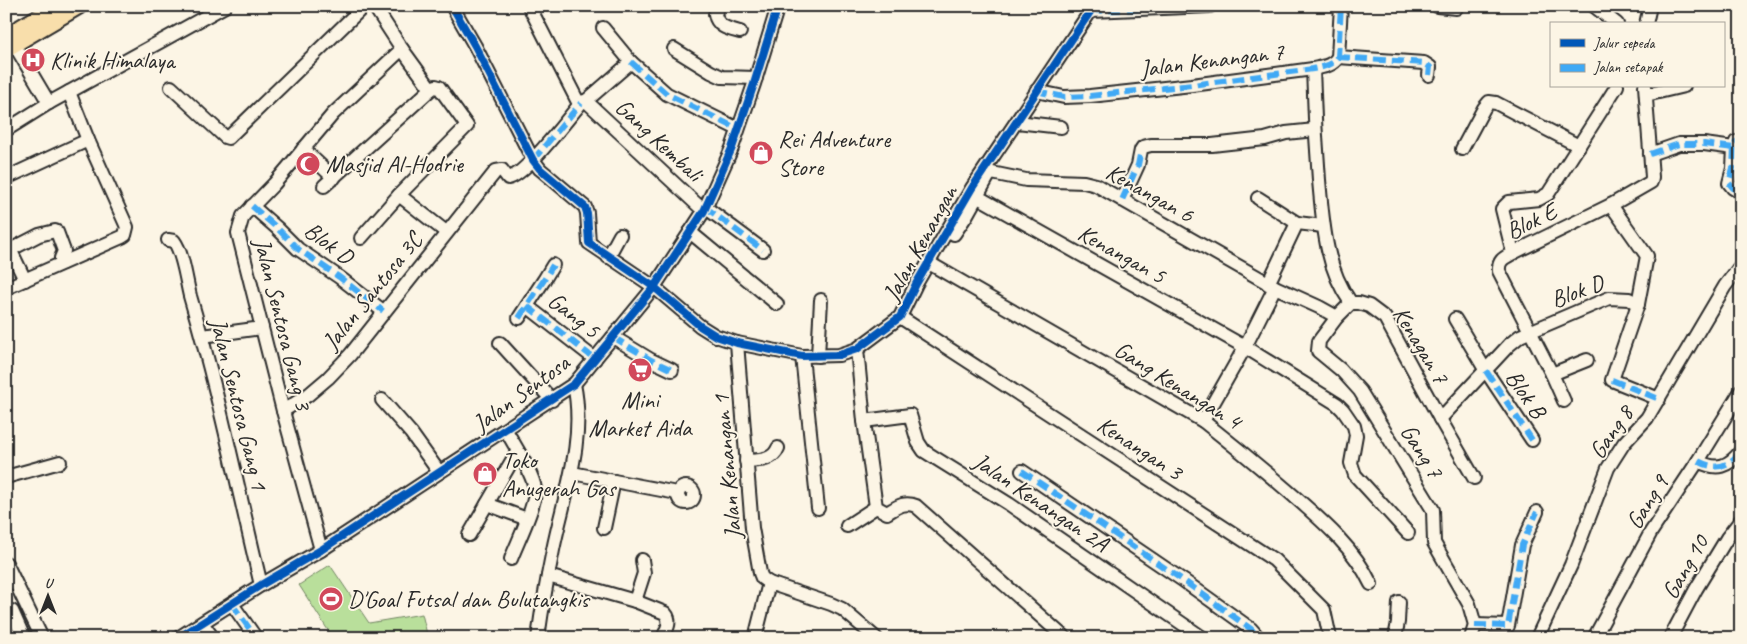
<svg xmlns="http://www.w3.org/2000/svg" width="1747" height="644" viewBox="0 0 1747 644" font-family="Caveat,sans-serif">
<style>
.garden{fill:#b9df9b;stroke:#728563}
.lines{fill:none;stroke-linecap:round;stroke-linejoin:round}
.minor-casing{stroke:#2b2b2b;stroke-width:16}
.major-casing{stroke:#2b2b2b;stroke-width:19}
.minor{stroke:#fcf5e5;stroke-width:12}
.major{stroke:#f8deab;stroke-width:15}
.quiet{stroke:#3fa9f5;stroke-width:6;stroke-dasharray:12 6;stroke-linecap:butt}
.cycleway-casing{stroke:#fcf5e5;stroke-width:11}
.cycleway{stroke:#0057b8;stroke-width:8}
.labels{text-anchor:middle;dominant-baseline:central;stroke-width:4;stroke-linejoin:round;paint-order:stroke}
.poi-label{font-size:24px;fill:#2b2b2b;stroke:#fcf5e5;text-anchor:start}
.street-label{font-size:24px;fill:#2b2b2b;stroke:#fcf5e5}
</style>
<rect width="100%" height="100%" fill="#fcf5e5"/>
<filter id="ink" filterUnits="userSpaceOnUse"><feTurbulence type="fractalNoise" baseFrequency=".02" numOctaves="2"/><feDisplacementMap in="SourceGraphic" scale="10" xChannelSelector="R" yChannelSelector="G"/><feConvolveMatrix kernelMatrix="1 2 1 2 8 2 1 2 1" color-interpolation-filters="sRGB"/></filter>
<g filter="url(#ink)">
<polygon class="garden" points="330,565 369,623 422,614 428,638 333,638 299,585"/>
<g class="lines">
<defs>
<g id="minor">
<polyline points="452,6 475,46 533,160 540,169 585,207 587,213 589,243 654,287 700,326 716,336 737,343 802,356 839,355 857,349 900,317 916,284 972,188 1094,6"/>
<polyline points="529,6 578,102 586,101 631,62"/>
<path d="M 718,6 L 715,14 C 717,27 729,29 740,32"/>
<polyline points="1437,6 1456,8"/>
<polyline points="1594,6 1617,24"/>
<polyline points="1091,11 1210,6"/>
<polyline points="1646,24 1650,6"/>
<polyline points="603,28 631,62 667,94 738,129"/>
<polyline points="14,44 49,103"/>
<polyline points="674,49 711,72 722,77 756,78"/>
<polyline points="1338,57 1424,63 1430,67 1429,75"/>
<path d="M 1313,69 C 1314,106 1316,143 1319,180 C 1323,223 1325,267 1351,303"/>
<polyline points="171,87 225,137 228,138 364,6"/>
<path d="M 1036,91 L 1064,97 L 1090,96 L 1192,85 L 1313,69 C 1322,67 1333,66 1338,57 L 1341,6"/>
<polyline points="1646,95 1684,86"/>
<polyline points="586,101 704,211"/>
<polyline points="1017,122 1061,127"/>
<polyline points="6,130 49,103 225,6"/>
<polyline points="1734,148 1733,168 1729,183 1733,188 1741,193"/>
<polyline points="303,149 334,178"/>
<polyline points="1462,149 1484,108 1489,102 1496,103 1579,146"/>
<polyline points="1650,154 1679,144 1704,144 1734,148 1736,142 1741,141"/>
<polyline points="6,178 88,140"/>
<polyline points="324,186 431,89"/>
<polyline points="399,195 446,232"/>
<polyline points="978,197 1245,347 1337,404 1343,410 1354,426 1356,435 1351,463 1355,475 1408,533"/>
<polyline points="1258,198 1297,223"/>
<polyline points="1122,200 1138,165 1141,150 1143,147 1151,145 1212,145 1265,139 1286,133 1315,130"/>
<polyline points="1611,205 1647,256 1638,304 1612,380 1659,399"/>
<polyline points="252,206 277,228 298,249 339,277 383,311"/>
<polyline points="705,207 763,250"/>
<polyline points="690,232 777,304"/>
<polyline points="954,234 966,216 989,175 992,173 1026,180 1084,182 1096,185 1275,287 1319,307 1337,317 1351,303"/>
<polyline points="361,238 399,195 467,126 439,87 436,86 431,89 402,49 374,6"/>
<path d="M 168,240 L 174,241 C 183,253 186,280 190,296 C 218,391 238,489 261,585"/>
<polyline points="10,249 25,280"/>
<polyline points="6,252 39,235 55,231 57,232 64,251 61,258 62,263"/>
<polyline points="1513,253 1502,209 1509,202 1539,199 1548,194 1617,86"/>
<polyline points="608,257 620,235"/>
<path d="M 929,263 L 1203,421 C 1232,444 1260,467 1288,491 C 1320,519 1353,546 1371,584"/>
<polyline points="1268,284 1297,223 1323,226"/>
<polyline points="6,288 122,237 125,235 127,227 88,140 69,92"/>
<polyline points="1351,303 1359,303 1369,306 1385,318 1440,419 1509,345 1520,336 1609,298 1629,299 1638,304"/>
<polyline points="527,306 595,359"/>
<polyline points="900,317 1274,560 1324,610 1330,638"/>
<polyline points="1337,317 1319,341 1318,351 1341,370 1360,391 1433,510 1434,543 1469,604 1475,625"/>
<polyline points="519,318 544,280 553,265"/>
<polyline points="1455,319 1486,371 1532,440"/>
<polyline points="202,336 262,328"/>
<polyline points="613,337 651,360 672,370"/>
<polyline points="500,343 552,400"/>
<polyline points="737,343 752,528 760,573 762,578 769,583"/>
<path d="M 857,349 L 864,421 L 876,507 L 887,513 C 897,507 904,501 916,506 L 1065,638"/>
<polyline points="802,356 818,508"/>
<polyline points="818,356 821,300"/>
<polyline points="1552,374 1587,360"/>
<polyline points="382,400 411,433 439,472"/>
<path d="M 1564,401 L 1552,374 L 1499,271 C 1498,260 1504,258 1513,253 L 1611,205 L 1651,182 L 1652,177 L 1645,86"/>
<path d="M 283,411 L 308,395 L 328,378 L 350,355 L 496,171 L 502,170 L 508,178 C 525,176 568,118 581,103"/>
<polyline points="1440,419 1474,478"/>
<polyline points="864,421 910,415 918,442 924,451 1009,504 1203,638"/>
<polyline points="1203,421 1245,347 1275,287"/>
<path d="M 506,430 C 514,445 533,473 535,489 C 537,503 517,543 511,559"/>
<path d="M 746,461 C 758,460 773,461 778,448"/>
<path d="M 1698,461 C 1717,471 1728,467 1741,451"/>
<polyline points="1022,471 1184,581 1251,629 1259,638"/>
<polyline points="572,473 677,493"/>
<polyline points="6,477 60,462"/>
<circle cx="686" cy="495" r="8"/>
<polyline points="487,504 527,519"/>
<polyline points="847,526 876,507"/>
<polyline points="604,528 614,481"/>
<polyline points="469,535 517,452"/>
<polyline points="321,550 283,411 238,233 243,216 274,184 333,114 402,49"/>
<polyline points="6,563 42,638"/>
<path d="M 548,576 L 635,601 L 665,613 C 672,621 667,629 663,638"/>
<polyline points="635,601 644,573 642,560"/>
<polyline points="232,604 256,638"/>
<polyline points="12,611 24,638"/>
<polyline points="202,623 213,638"/>
<polyline points="1475,625 1508,626 1522,545 1537,512"/>
<polyline points="178,638 261,585 321,550 574,384 654,287 704,211 732,148 754,84 778,6"/>
<path d="M 538,638 C 542,609 547,579 553,550 C 564,495 586,441 574,384"/>
<polyline points="755,638 769,583 831,604 842,609 876,638"/>
<polyline points="1395,638 1398,622 1399,602"/>
<polyline points="1471,638 1475,625"/>
<polyline points="1537,638 1571,565 1608,468 1624,443 1647,418 1725,286 1741,265"/>
<polyline points="1594,638 1651,532 1698,461 1741,391"/>
<polyline points="1670,638 1696,589 1727,538 1741,520"/>
</g>
<g id="major">
<polyline points="6,36 57,6"/>
<polyline points="6,49 79,6"/>
</g>
</defs>
<use href="#minor" class="minor-casing"/>
<use href="#major" class="major-casing"/>
<use href="#minor" class="minor"/>
<use href="#major" class="major"/>
<g class="quiet">
<polyline points="1437,6 1456,8"/>
<polyline points="1091,11 1210,6"/>
<polyline points="1338,57 1424,63 1430,67 1429,75"/>
<polyline points="631,62 667,94 738,129"/>
<path d="M 1036,91 L 1064,97 L 1090,96 L 1192,85 L 1313,69 C 1322,67 1333,66 1338,57 L 1341,6"/>
<polyline points="1734,148 1733,168 1729,183 1733,188 1741,193"/>
<polyline points="1650,154 1679,144 1704,144 1734,148 1736,142 1741,141"/>
<polyline points="533,160 581,103"/>
<polyline points="1122,200 1138,165 1141,150"/>
<polyline points="252,206 277,228 298,249 339,277 383,311"/>
<polyline points="705,207 763,250"/>
<polyline points="527,306 595,359"/>
<polyline points="519,318 544,280 553,265"/>
<polyline points="613,337 651,360 672,370"/>
<polyline points="1486,371 1532,440"/>
<polyline points="1612,380 1659,399"/>
<path d="M 1698,461 C 1717,471 1728,467 1741,451"/>
<polyline points="1022,471 1184,581 1251,629 1259,638"/>
<polyline points="232,604 256,638"/>
<polyline points="1475,625 1508,626 1522,545 1537,512"/>
</g>
<defs>
<g id="cycleway">
<polyline points="452,6 475,46 533,160 540,169 585,207 587,213 589,243 654,287 700,326 716,336 737,343 802,356 839,355 857,349 900,317 916,284 972,188 1094,6"/>
<polyline points="178,638 261,585 321,550 574,384 654,287 704,211 732,148 754,84 778,6"/>
</g>
</defs>
<use href="#cycleway" class="cycleway-casing"/>
<use href="#cycleway" class="cycleway"/>
</g>
</g>
<defs>
<symbol id="hospital-disc" viewBox="-11 -11 22 22"><circle r="9.5" fill="#d1495b" stroke="#fcf5e5"/><path d="M-5-5h3v3.5h4V-5h3V5h-3V1.5h-4V5h-3Z" fill="#fff"/></symbol>
<symbol id="shop-disc" viewBox="-11 -11 22 22"><circle r="9.5" fill="#d1495b" stroke="#fcf5e5"/><path d="M-5-2.5h2.3a2.7 3.5 0 0 1 5.4 0H5L5.5 6h-11ZM-1.5-2.5h3a1.5 2.3 0 0 0-3 0Z" fill="#fff"/></symbol>
<symbol id="mosque-disc" viewBox="-11 -11 22 22"><circle r="9.5" fill="#d1495b" stroke="#fcf5e5"/><path d="M3.5-4.9A6 6 0 1 0 3.5 4.9A5 5 0 1 1 3.5-4.9Z" fill="#fff"/></symbol>
<symbol id="supermarket-disc" viewBox="-11 -11 22 22"><circle r="9.5" fill="#d1495b" stroke="#fcf5e5"/><path d="M-6-5.5h2.5l.6 2H6L4.5 2H-2.5L-4.4-4H-6ZM-1.5 3.2a1.3 1.3 0 1 0 .1 0ZM3 3.2a1.3 1.3 0 1 0 .1 0Z" fill="#fff"/></symbol>
<symbol id="stadium-disc" viewBox="-11 -11 22 22"><circle r="9.5" fill="#d1495b" stroke="#fcf5e5"/><path d="M0-5a6.5 5 0 1 0 0 10a6.5 5 0 1 0 0-10ZM-3.5-1.8h7v3.6h-7Z" fill="#fff"/></symbol>
</defs>
<g fill-rule="evenodd">
<use href="#hospital-disc" x="19" y="46" width="28" height="28"/>
<use href="#shop-disc" x="747" y="139" width="28" height="28"/>
<use href="#mosque-disc" x="294" y="150" width="28" height="28"/>
<use href="#supermarket-disc" x="626" y="356" width="28" height="28"/>
<use href="#shop-disc" x="471" y="460" width="28" height="28"/>
<use href="#stadium-disc" x="317" y="585" width="28" height="28"/>
</g>
<g class="labels">
<g class="poi-label">
<text x="50" y="60">Klinik Himalaya</text>
<text x="778" y="139">Rei Adventure<tspan x="778" dy="28">Store</tspan></text>
<text x="326" y="164">Masjid Al-Hodrie</text>
<text x="640" y="400" text-anchor="middle">Mini<tspan x="640" dy="28">Market Aida</tspan></text>
<text x="502" y="460">Toko<tspan x="502" dy="28">Anugerah Gas</tspan></text>
<text x="348" y="599">D'Goal Futsal dan Bulutangkis</text>
</g>
<g class="street-label">
<text transform="translate(1212 60) rotate(-7)">Jalan Kenangan 7</text>
<text transform="translate(659 140) rotate(43)">Gang Kembali</text>
<text transform="translate(1150 193) rotate(29)">Kenangan 6</text>
<text transform="translate(1531 221) rotate(-26)">Blok E</text>
<text transform="translate(329 243) rotate(37)">Blok D</text>
<text transform="translate(920 243) rotate(-61)">Jalan Kenangan</text>
<text transform="translate(1122 254) rotate(29)">Kenangan 5</text>
<text transform="translate(372 291) rotate(-51)">Jalan Santosa 3C</text>
<text transform="translate(1577 291) rotate(-20)">Blok D</text>
<text transform="translate(574 315) rotate(38)">Gang 5</text>
<text transform="translate(283 324) rotate(76)">Jalan Sentosa Gang 3</text>
<text transform="translate(1421 345) rotate(59)">Kenagan 7</text>
<text transform="translate(1178 385) rotate(32)">Gang Kenangan 4</text>
<text transform="translate(521 393) rotate(-36)">Jalan Sentosa</text>
<text transform="translate(1526 394) rotate(56)">Blok B</text>
<text transform="translate(239 404) rotate(76)">Jalan Sentosa Gang 1</text>
<text transform="translate(1611 432) rotate(-55)">Gang 8</text>
<text transform="translate(1140 448) rotate(33)">Kenangan 3</text>
<text transform="translate(1422 451) rotate(58)">Gang 7</text>
<text transform="translate(727 467) rotate(-95)">Jalan Kenangan 1</text>
<text transform="translate(1041 502) rotate(34)">Jalan Kenangan 2A</text>
<text transform="translate(1647 502) rotate(-58)">Gang 9</text>
<text transform="translate(1685 567) rotate(-60)">Gang 10</text>
</g>
</g>
<rect width="1747" height="644" fill="none" stroke="#fcf5e5" stroke-width="25"/>
<rect x="12" y="12" width="1722" height="619" fill="none" stroke="#2b2b2b" stroke-width="2" filter="url(#ink)"/>
<rect x="1550" y="22" width="175" height="65" fill="#fcf5e5" stroke="#a8a49b"/>
<rect x="1560" y="39" width="25" height="8" fill="#0057b8" stroke="#a8a49b"/>
<text x="1594" y="48" font-size="15" fill="#2b2b2b">Jalur sepeda</text>
<rect x="1560" y="64" width="25" height="8" fill="#3fa9f5" stroke="#a8a49b"/>
<text x="1594" y="72" font-size="15" fill="#2b2b2b">Jalan setapak</text>
<g transform="translate(48 596)" stroke="#fcf5e5" stroke-width="4" paint-order="stroke">
<path d="M0-4L9 19L0 12L-9 19Z" fill="#2b2b2b"/>
<text y="-8" font-size="14" font-weight="bold" text-anchor="middle" fill="#2b2b2b">U</text>
</g>
</svg>
